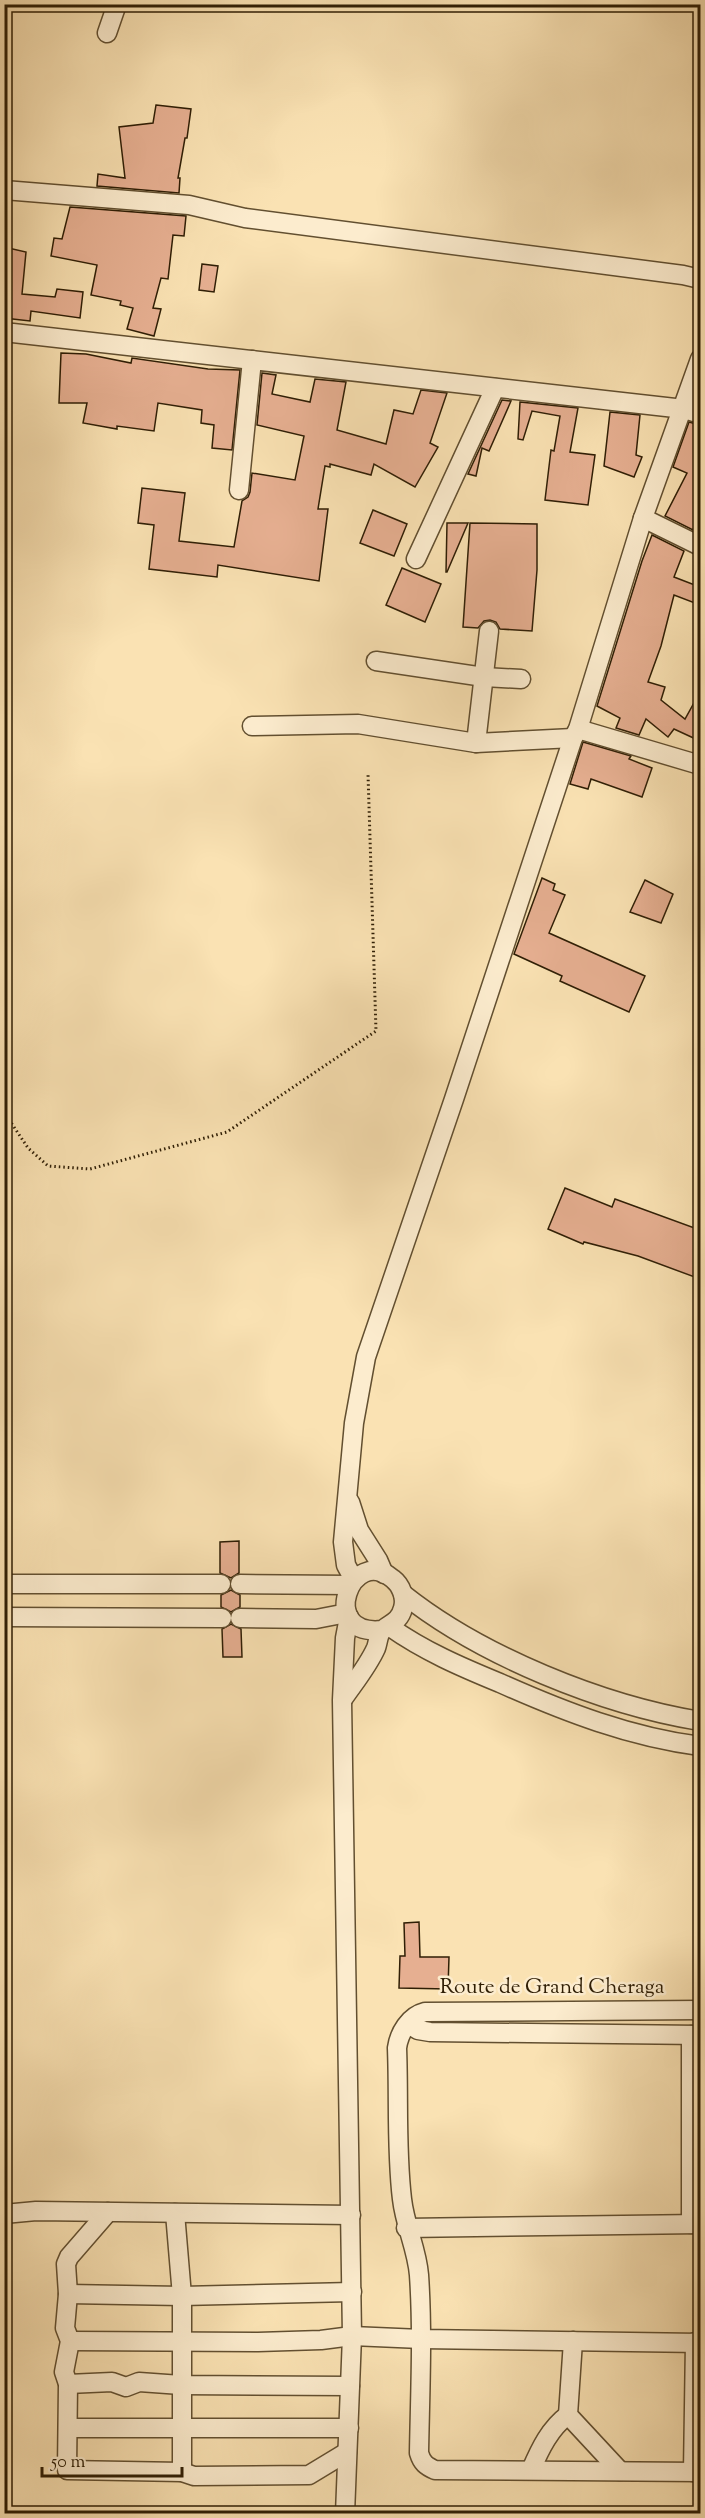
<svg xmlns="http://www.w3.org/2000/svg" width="705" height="2518" viewBox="0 0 705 2518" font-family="'Sorts Mill Goudy',serif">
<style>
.building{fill:#e6af91;stroke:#2f1e05;stroke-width:1.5}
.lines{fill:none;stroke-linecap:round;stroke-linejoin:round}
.minor-casing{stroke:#624f30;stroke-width:21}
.path{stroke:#2f1e05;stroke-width:3;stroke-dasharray:1.5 3;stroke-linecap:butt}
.minor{stroke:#fcecce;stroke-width:18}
.labels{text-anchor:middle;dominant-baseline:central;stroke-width:5;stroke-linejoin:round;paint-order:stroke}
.street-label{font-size:21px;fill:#2f1e05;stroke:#fcecce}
</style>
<rect width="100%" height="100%" fill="#fae2b3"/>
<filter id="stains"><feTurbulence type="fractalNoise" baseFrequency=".00333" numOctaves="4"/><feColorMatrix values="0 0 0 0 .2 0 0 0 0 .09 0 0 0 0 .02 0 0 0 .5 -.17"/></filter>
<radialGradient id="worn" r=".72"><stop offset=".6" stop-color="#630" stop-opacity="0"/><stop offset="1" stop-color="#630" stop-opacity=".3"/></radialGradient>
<g class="building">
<polygon points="156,105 191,109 187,138 185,138 178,178 180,178 179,193 97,186 98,174 125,178 119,127 153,123"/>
<polygon points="70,207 186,216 184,236 173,235 168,279 161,278 153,308 161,309 154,336 127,329 133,308 120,305 121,301 91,295 97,265 51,256 54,238 62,239"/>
<polygon points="4,247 26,252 22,294 55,297 57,289 83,292 80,318 31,311 30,321 4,318"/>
<polygon points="202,264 218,266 214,292 199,290"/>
<polygon points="61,353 86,354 131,363 132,358 208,369 240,370 232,450 212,448 214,425 201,423 202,410 158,403 154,431 117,426 117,429 83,423 87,403 59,403"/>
<polygon points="262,373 276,375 272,394 310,402 315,379 346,382 337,430 386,444 394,410 413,414 421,390 447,393 430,443 438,447 415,487 374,464 371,475 330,464 330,467 325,466 318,509 328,509 319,581 218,565 217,577 149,569 154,525 138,523 142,488 185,493 179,541 234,547 242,501 248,497 250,492 252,473 295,480 304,436 257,425"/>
<polygon points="502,400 511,401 489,451 482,448 476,476 468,474"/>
<polygon points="520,402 578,408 570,452 595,455 588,505 545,500 551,450 554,451 560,416 532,411 523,440 518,439"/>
<polygon points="610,412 640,415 636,455 642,457 634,477 604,466"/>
<polygon points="689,422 700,425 700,531 694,527 693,530 665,516 687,473 673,467"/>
<polygon points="373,510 407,524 394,556 360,543"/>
<polygon points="447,523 468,523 447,572 446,572"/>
<polygon points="470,523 537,524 537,570 532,631 500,629 496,622 490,620 484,621 478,628 463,627"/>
<polygon points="652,535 684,551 674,577 700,587 700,605 674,595 661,646 648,682 665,687 661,700 685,719 700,692 700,741 674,729 668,737 646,719 639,735 616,728 620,718 597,706 642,561"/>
<polygon points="402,568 441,584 425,622 386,605"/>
<polygon points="583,742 631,756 629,759 652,768 642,797 591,779 588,789 570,784"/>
<polygon points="542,878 555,884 553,890 565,895 549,933 645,976 629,1012 560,981 562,976 514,954"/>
<polygon points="645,880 673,894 661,923 630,912"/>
<polygon points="565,1188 612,1207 615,1199 700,1230 700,1279 638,1256 584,1242 583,1244 548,1229"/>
<polygon points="239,1541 239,1573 231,1578 220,1573 220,1542"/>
<polygon points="231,1590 240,1595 240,1607 231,1612 221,1607 221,1595"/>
<polygon points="231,1624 241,1629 242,1657 223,1657 222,1629"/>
<polygon points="419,1922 420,1957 449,1957 448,1989 399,1988 400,1956 405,1956 404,1923"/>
</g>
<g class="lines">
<defs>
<g id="minor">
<polyline points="107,33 117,4"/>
<polyline points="4,190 189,205 245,218 683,275 700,279"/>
<polyline points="4,332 684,409 700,414"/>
<polyline points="239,490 252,360"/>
<polyline points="643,518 700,546"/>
<polyline points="416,559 495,388"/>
<polyline points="376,661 484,677 521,679"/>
<polyline points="252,726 358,724 476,743 573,738"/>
<polyline points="578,729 700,765"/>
<polyline points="476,743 489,631"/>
<polyline points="350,1502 359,1530 378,1560 384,1574"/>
<polyline points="354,1580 346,1565 343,1542 354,1423 366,1357 454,1099 573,738 578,729 643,518 700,359"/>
<polyline points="4,1584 221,1584"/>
<polyline points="240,1584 350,1585"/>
<path d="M 403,1594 C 481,1656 602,1705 700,1721"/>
<polyline points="4,1617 222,1618"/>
<polyline points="240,1618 316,1619 347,1613"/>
<path d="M 390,1627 C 424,1651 461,1667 500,1683 C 565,1712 630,1737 700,1746"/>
<path d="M 343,1699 C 354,1683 368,1666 376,1648 C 378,1643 378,1635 382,1631 C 387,1624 399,1624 403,1608 C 406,1598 401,1585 393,1579 C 351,1543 317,1637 382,1630"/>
<path d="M 700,2010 L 425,2012 C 409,2016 399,2033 397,2048 C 399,2098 396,2150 402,2199 C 405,2226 417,2249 419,2275 C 423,2334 420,2394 419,2453 C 422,2463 426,2466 435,2470 L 700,2472"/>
<polyline points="408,2024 418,2030 430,2032 700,2035"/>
<polyline points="108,2212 69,2257 66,2264 68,2294 65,2328 70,2341 64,2372 68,2384 67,2470 182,2472 194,2476 309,2475 347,2452"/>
<polyline points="175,2213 182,2296 182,2472"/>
<polyline points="4,2214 36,2211 351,2215"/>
<polyline points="691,2224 691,2035"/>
<polyline points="406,2228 700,2224"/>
<polyline points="68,2294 182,2296 352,2292"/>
<polyline points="70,2341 258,2342 321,2340 352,2336 421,2339 700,2343"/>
<polyline points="573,2341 568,2415 620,2471"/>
<polyline points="68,2384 112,2382 126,2387 139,2382 181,2385 350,2386"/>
<polyline points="69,2428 349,2428"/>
<path d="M 531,2470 C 540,2449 550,2428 568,2415"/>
<polyline points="693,2472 695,2342"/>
<polyline points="345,2514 352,2336 342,1700 345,1638 349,1617"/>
</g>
</defs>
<use href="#minor" class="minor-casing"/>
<polyline class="path" points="4,1112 28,1148 48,1166 90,1169 227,1132 376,1031 368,774"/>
<use href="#minor" class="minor"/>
</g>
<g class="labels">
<g class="street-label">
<text x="552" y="1988">Route de Grand Cheraga</text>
</g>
</g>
<rect width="705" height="2518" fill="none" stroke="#fae2b3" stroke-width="24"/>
<rect x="6" y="6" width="693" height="2506" fill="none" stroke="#2f1e05" stroke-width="3"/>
<rect x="12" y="12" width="681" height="2494" fill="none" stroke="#2f1e05" stroke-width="1.5"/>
<path d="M42 2467v9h140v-9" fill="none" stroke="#2f1e05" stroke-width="3"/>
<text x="51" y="2467" font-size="18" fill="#2f1e05" stroke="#fcecce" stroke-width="4.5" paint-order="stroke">50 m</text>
<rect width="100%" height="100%" filter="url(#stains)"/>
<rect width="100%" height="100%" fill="url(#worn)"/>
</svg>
